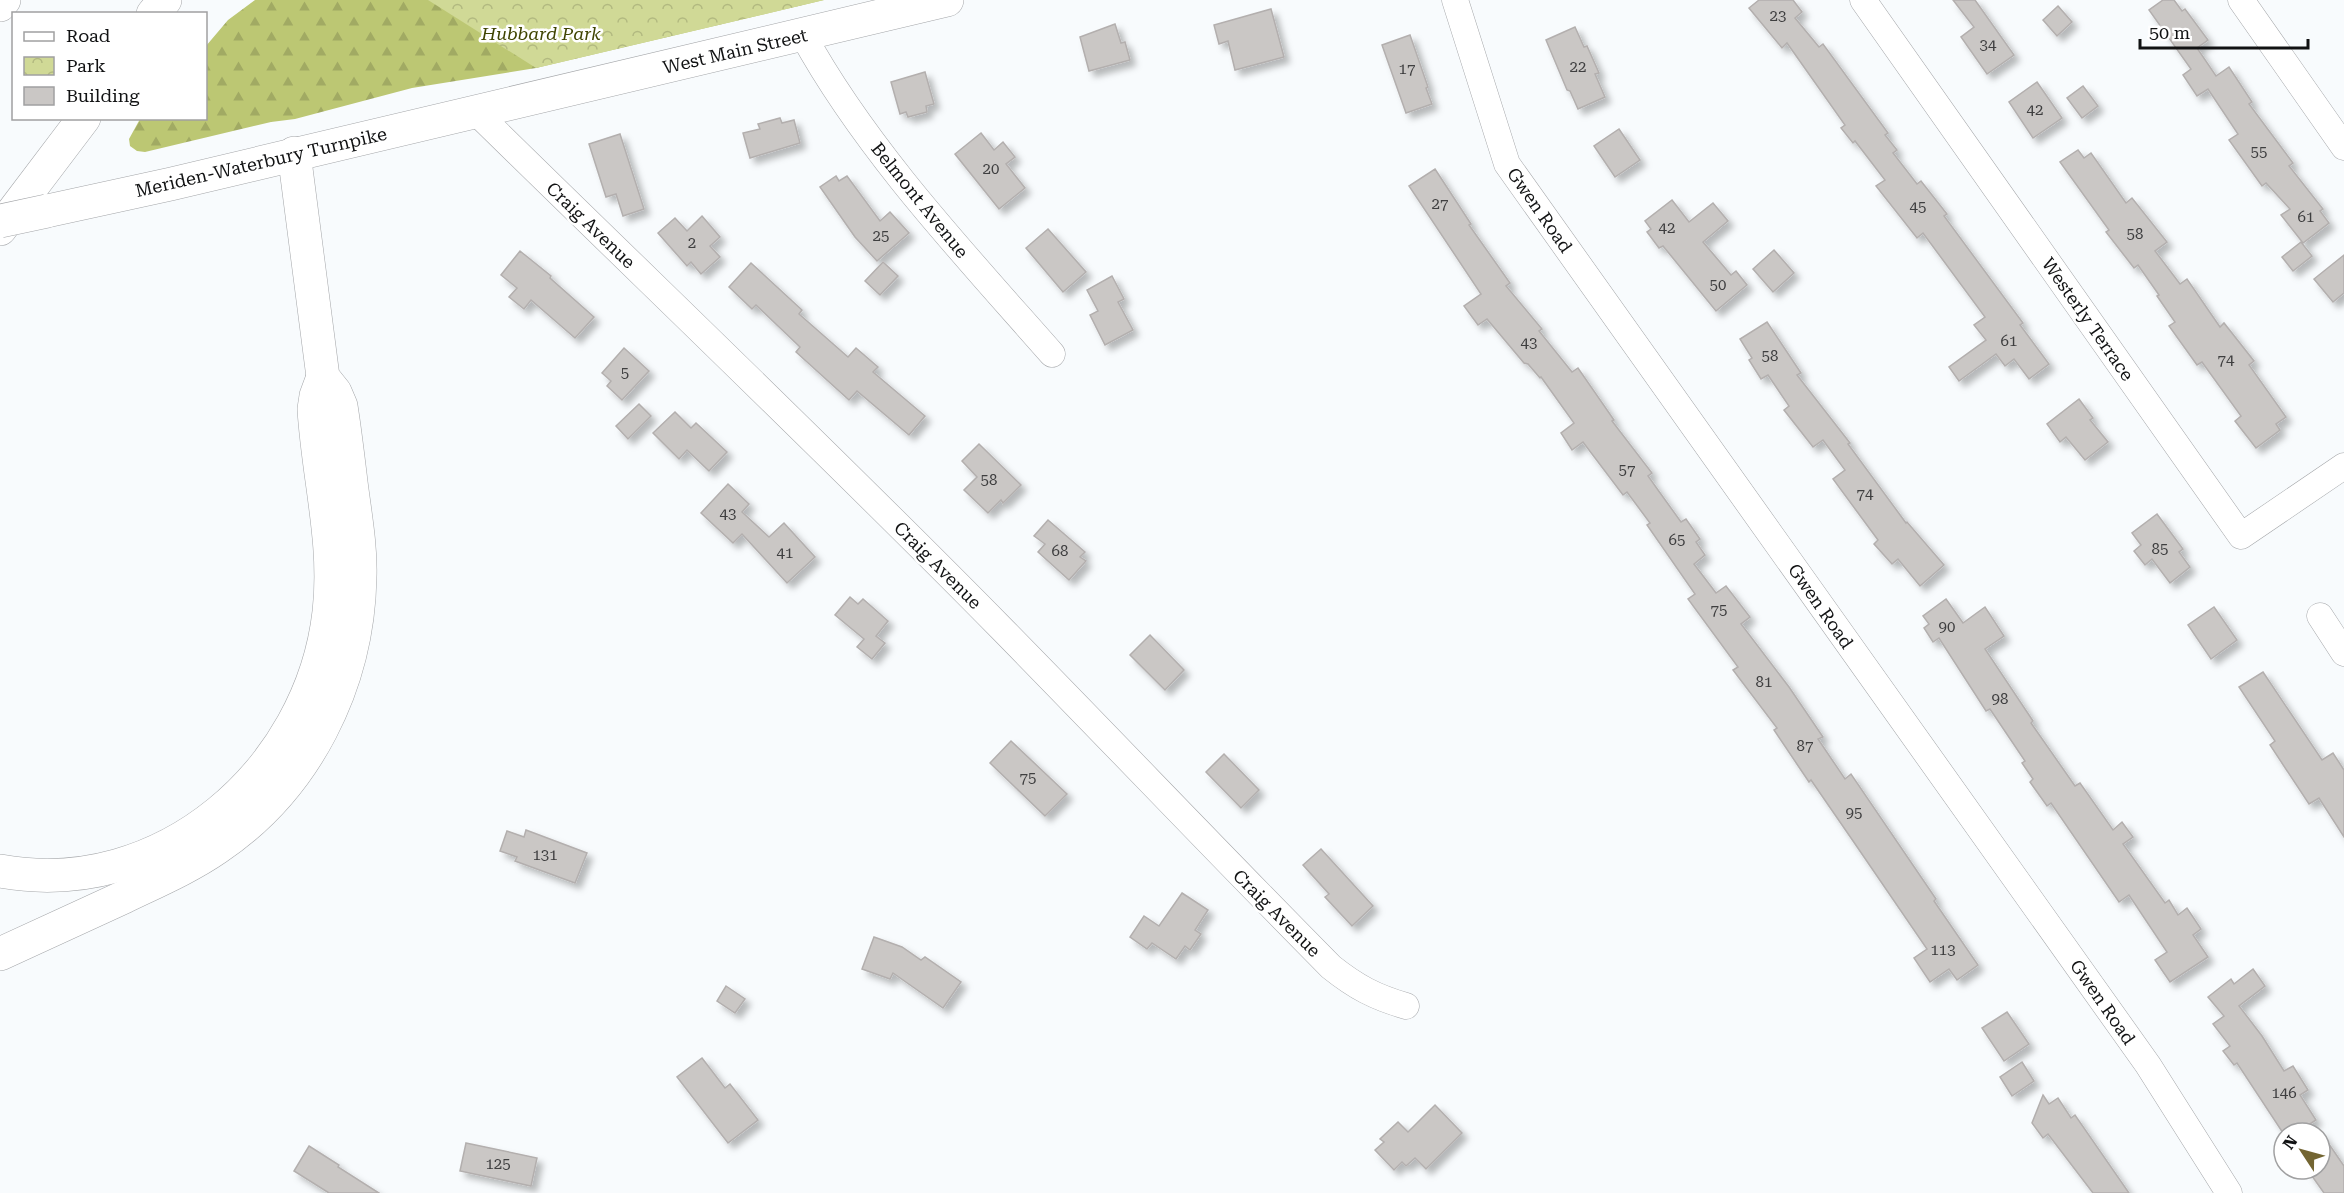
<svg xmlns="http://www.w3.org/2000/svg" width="2344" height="1193" viewBox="0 0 2344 1193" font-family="'Roboto Serif',serif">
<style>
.forest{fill:url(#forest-firs)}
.park{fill:url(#park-crowns)}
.building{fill:#cac7c5;stroke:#b3afae;stroke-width:1.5;filter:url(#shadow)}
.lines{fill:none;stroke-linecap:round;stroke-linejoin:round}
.street-casing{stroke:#a4a6a9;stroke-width:27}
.secondary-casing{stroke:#a4a6a9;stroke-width:34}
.highway-casing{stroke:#a4a6a9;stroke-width:34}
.street{stroke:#fff;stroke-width:26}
.secondary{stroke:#fff;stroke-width:33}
.highway{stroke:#fff;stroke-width:33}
.secondary-bridge-casing{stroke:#a4a6a9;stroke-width:34;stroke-linecap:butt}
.secondary-bridge{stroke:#fff;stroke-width:33}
.labels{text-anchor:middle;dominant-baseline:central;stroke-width:5;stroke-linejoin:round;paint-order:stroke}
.number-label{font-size:15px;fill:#3f3f40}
.park-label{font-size:18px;font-style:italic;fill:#3f4401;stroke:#fff}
.street-label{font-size:18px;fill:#111213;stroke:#fff}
</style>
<defs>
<pattern id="forest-firs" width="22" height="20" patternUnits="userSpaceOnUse" patternTransform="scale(1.5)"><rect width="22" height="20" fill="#bcc773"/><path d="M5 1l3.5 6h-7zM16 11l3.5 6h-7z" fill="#a1aa63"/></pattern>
<pattern id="park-crowns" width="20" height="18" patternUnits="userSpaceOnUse" patternTransform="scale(1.5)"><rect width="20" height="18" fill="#d0d996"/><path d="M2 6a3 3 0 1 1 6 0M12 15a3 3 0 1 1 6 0" fill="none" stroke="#b2b980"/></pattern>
<filter id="shadow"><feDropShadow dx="5.5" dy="5.5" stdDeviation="3" flood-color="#0004"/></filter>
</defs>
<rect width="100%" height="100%" fill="#f8fbfd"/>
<polygon class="forest" points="255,0 824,0 536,68 412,88 295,119 271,122 145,152 137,151 130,146 129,139 140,119 206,118 206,46 228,20"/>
<polygon class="park" points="428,0 824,0 536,68"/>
<g class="building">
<polygon points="1759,0 1793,0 1802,12 1795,18 1819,47 1823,44 1888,133 1885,135 1897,150 1893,153 1917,184 1921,181 1947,214 1944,216 2023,323 2020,325 2049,364 2029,379 2014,359 2005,366 1996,354 1959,381 1949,367 1986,340 1974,325 1985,317 1923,233 1917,238 1876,186 1885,180 1855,141 1853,143 1841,128 1845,125 1787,43 1782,48 1749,8"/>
<polygon points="1953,0 1975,0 2014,55 1987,74 1961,37 1974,27"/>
<polygon points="2163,0 2174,0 2182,11 2185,9 2208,40 2197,48 2216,76 2229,67 2252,102 2249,104 2293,163 2289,166 2323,209 2320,211 2329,223 2303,243 2281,215 2290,209 2266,183 2262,186 2229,140 2238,134 2208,89 2197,96 2183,75 2191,69 2149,10"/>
<polygon points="2058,6 2072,22 2057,36 2043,20"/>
<polygon points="1271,9 1284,57 1235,70 1228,41 1219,44 1214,25"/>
<polygon points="1115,24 1121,43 1125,42 1130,60 1089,71 1080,37"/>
<polygon points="1575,27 1584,47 1587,46 1599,73 1595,74 1605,97 1578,109 1570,91 1567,90 1546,40"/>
<polygon points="1410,35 1428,87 1426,88 1432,104 1406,113 1382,45"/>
<polygon points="925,72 934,104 926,106 927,112 908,117 906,112 900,114 891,82"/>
<polygon points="2037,82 2062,118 2033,138 2009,102"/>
<polygon points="2083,86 2098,106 2082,118 2067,98"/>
<polygon points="780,118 782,123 794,120 800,143 750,158 743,133 760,129 758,124"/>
<polygon points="1619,129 1640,160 1615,177 1594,146"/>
<polygon points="981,133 994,150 1003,142 1015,157 1006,164 1025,188 999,209 955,154"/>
<polygon points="620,134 644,209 623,216 616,194 606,197 589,144"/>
<polygon points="2078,150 2084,158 2091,153 2126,203 2132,198 2167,242 2155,251 2180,284 2187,279 2220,327 2224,323 2254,361 2249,365 2286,417 2276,424 2280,430 2256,448 2235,421 2241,416 2202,362 2197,365 2169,326 2175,322 2157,296 2159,295 2138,265 2134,268 2106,232 2109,230 2060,162"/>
<polygon points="1435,169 1471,224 1469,225 1510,283 1506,286 1542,329 1539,331 1572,372 1578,368 1614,420 1612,421 1652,473 1648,476 1658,490 1681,522 1686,519 1700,539 1696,542 1705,555 1694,564 1716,593 1726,586 1750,617 1741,624 1789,687 1823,737 1818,739 1845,779 1851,774 1936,899 1934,901 1978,965 1957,980 1949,969 1930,982 1914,958 1927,949 1851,838 1811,780 1809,782 1774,730 1777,728 1733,670 1738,667 1688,599 1695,594 1647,525 1650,523 1627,492 1623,495 1583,442 1572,450 1561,433 1574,423 1541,377 1540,378 1528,364 1524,363 1487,319 1478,325 1464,306 1481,294 1409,186"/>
<polygon points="836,176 839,181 847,176 880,221 890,212 909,233 877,261 855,237 820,187"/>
<polygon points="1672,200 1689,222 1713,203 1728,221 1703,242 1731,275 1736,271 1747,285 1716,311 1672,257 1663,246 1659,248 1647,232 1651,229 1645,221"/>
<polygon points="702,216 720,237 710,246 720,257 701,274 691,262 687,266 658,233 675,218 687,231"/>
<polygon points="1048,229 1086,272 1063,292 1026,248"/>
<polygon points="2301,242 2312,256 2293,271 2282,257"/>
<polygon points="1774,250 1794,273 1773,292 1753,269"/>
<polygon points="520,251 551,276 550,278 594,317 575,338 531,300 524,309 509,297 517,288 501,275"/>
<polygon points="2344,255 2344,293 2333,302 2314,279"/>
<polygon points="883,262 898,276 880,295 865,281"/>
<polygon points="751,263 802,310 799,314 848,357 856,348 878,367 873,372 925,416 909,435 857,391 849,400 796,352 800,347 756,305 752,309 729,287"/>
<polygon points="1112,276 1124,299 1118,302 1133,330 1105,345 1090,315 1098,311 1087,290"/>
<polygon points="1767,322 1801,373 1797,375 1850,443 1848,444 1906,523 1907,522 1944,565 1920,586 1898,559 1892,564 1874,544 1878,540 1833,479 1845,470 1823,440 1813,447 1784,410 1789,406 1768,375 1761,379 1749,360 1752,358 1740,339"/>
<polygon points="624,348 649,371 622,400 607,386 611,381 602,373"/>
<polygon points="2079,399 2093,418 2090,420 2108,442 2085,460 2066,437 2060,442 2047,424"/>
<polygon points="639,404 651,416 628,439 616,426"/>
<polygon points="675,412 691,428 696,423 727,452 709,471 687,450 679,459 653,433"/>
<polygon points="979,444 1021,485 1003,503 1001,500 988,513 964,490 977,477 962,461"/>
<polygon points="728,484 749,504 742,512 769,537 784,523 815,557 787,583 742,534 733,543 701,513"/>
<polygon points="2157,514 2183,549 2179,552 2190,567 2170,583 2152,559 2145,565 2134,551 2141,545 2132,533"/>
<polygon points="1048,520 1085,552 1080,557 1086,561 1069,580 1038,552 1045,544 1034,536"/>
<polygon points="850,597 858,604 863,599 888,621 876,636 885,643 872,659 857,647 864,639 835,615"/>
<polygon points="1946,599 1963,623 1985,607 2004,636 1985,649 2033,721 2031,723 2075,786 2080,783 2113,830 2122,822 2133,837 2123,844 2165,903 2169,900 2178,915 2187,908 2201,929 2193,935 2208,957 2170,982 2155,960 2167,952 2129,895 2119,902 2051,803 2047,806 2030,782 2033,779 2022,763 2025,761 1990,709 1986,711 1939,638 1933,642 1924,628 1929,624 1923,616"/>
<polygon points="2214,607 2237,640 2211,659 2188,625"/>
<polygon points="1150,635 1184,670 1165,690 1130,655"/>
<polygon points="2263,672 2322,760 2333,753 2344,770 2344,837 2319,798 2309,804 2270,745 2275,741 2239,687"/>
<polygon points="1011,741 1067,794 1045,816 990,763"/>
<polygon points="1224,754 1259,790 1241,808 1206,772"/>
<polygon points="526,830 587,853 575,883 515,861 517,857 500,851 507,831 524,837"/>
<polygon points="1321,849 1373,906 1352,926 1325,897 1329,894 1303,865"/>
<polygon points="1182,893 1208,910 1195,930 1201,934 1190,950 1185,946 1176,959 1152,943 1147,949 1130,937 1144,916 1159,926"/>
<polygon points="874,937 902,947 921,960 925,957 961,982 943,1008 893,973 890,979 862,969"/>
<polygon points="2253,969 2265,986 2239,1006 2262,1036 2284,1071 2293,1066 2308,1090 2300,1095 2316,1120 2296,1133 2283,1133 2237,1063 2234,1065 2223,1051 2230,1046 2213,1024 2224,1016 2208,997 2231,979 2234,984"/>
<polygon points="726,986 745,999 735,1013 717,1001"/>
<polygon points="2007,1012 2029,1044 2004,1061 1982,1028"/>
<polygon points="702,1058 725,1088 730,1084 758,1120 728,1143 677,1077"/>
<polygon points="2022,1062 2034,1081 2012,1096 2000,1077"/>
<polygon points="2043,1095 2049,1104 2058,1098 2071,1118 2075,1115 2129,1193 2093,1193 2048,1134 2043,1138 2032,1123"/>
<polygon points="1435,1105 1462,1133 1426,1169 1415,1158 1406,1166 1402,1162 1394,1170 1375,1150 1384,1142 1380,1139 1398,1122 1408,1132"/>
<polygon points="2320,1131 2344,1166 2344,1193 2324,1193 2307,1169 2320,1169"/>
<polygon points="466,1143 537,1158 531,1186 460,1171"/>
<polygon points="309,1146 339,1165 338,1167 379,1193 329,1193 294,1171"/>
</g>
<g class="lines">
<defs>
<g id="street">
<polyline points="1455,0 1507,164 2148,1065 2229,1193"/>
<polyline points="1863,0 2241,536 2344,466"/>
<polyline points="2241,0 2344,147"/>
<path d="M 803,35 C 866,150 965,255 1052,354"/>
<path d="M 475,111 C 650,283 828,452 1000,627 C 1111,740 1220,855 1331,967 C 1356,987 1375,997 1406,1006"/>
<polyline points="2320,616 2344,653"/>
</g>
<polyline id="secondary" points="47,211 171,184 947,0"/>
<g id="highway">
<polyline points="0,5 4,0"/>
<polyline points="153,14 165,0"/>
<polyline points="0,229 84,118"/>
<path d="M 0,871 C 162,901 311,771 329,612 C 337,543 318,477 314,409 L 316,396 L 323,377"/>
<path d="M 0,954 C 41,935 83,916 124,897 C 155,882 188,868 217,848 C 306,788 358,685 360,577 C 361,546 355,514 351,482 C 348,457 345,431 341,406 L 335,392 L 323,377 L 294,153"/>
</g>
</defs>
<use href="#street" class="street-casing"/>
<use href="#secondary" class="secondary-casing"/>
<use href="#highway" class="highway-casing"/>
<use href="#street" class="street"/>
<use href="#secondary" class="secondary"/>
<use href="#highway" class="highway"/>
<defs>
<polyline id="secondary-bridge" points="0,221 47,211"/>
</defs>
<use href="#secondary-bridge" class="secondary-bridge-casing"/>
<use href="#secondary-bridge" class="secondary-bridge"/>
</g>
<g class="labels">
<g class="number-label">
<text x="1778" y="16">23</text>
<text x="1988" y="45">34</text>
<text x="1578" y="67">22</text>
<text x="1407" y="69">17</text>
<text x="2035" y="110">42</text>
<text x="2259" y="152">55</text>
<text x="991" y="169">20</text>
<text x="1440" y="204">27</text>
<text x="1918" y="207">45</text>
<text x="2306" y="217">61</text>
<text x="1667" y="228">42</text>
<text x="2135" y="234">58</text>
<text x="881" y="236">25</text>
<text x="692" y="243">2</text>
<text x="1718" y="285">50</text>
<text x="2009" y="341">61</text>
<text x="1529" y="343">43</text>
<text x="1770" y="356">58</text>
<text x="2226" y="360">74</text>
<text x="625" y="373">5</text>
<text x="1627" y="470">57</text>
<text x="989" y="480">58</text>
<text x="1865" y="494">74</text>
<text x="728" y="514">43</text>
<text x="1677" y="540">65</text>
<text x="2160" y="549">85</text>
<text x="1060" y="551">68</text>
<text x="785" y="553">41</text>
<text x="1719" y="610">75</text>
<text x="1947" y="627">90</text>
<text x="1764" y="682">81</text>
<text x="2000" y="699">98</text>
<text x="1805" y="746">87</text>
<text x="1028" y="778">75</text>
<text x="1854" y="813">95</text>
<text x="545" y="855">131</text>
<text x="1943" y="950">113</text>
<text x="2284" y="1093">146</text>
<text x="498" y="1164">125</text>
</g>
<g class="park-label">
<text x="541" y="33">Hubbard Park</text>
</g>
<g class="street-label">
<text transform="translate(735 51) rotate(-13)">West Main Street</text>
<text transform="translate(261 162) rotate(-13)">Meriden-Waterbury Turnpike</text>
<text transform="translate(920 200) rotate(51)">Belmont Avenue</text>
<text transform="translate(1540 210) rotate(55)">Gwen Road</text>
<text transform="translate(591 225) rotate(44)">Craig Avenue</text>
<text transform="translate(2088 319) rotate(55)">Westerly Terrace</text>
<text transform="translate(938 565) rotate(45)">Craig Avenue</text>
<text transform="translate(1821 606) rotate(55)">Gwen Road</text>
<text transform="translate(1277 913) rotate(45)">Craig Avenue</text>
<text transform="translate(2103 1002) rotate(55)">Gwen Road</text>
</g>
</g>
<rect x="12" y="12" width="195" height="108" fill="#ffffff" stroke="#a0a0a1" stroke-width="1.5"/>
<rect x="24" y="32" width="30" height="9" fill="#ffffff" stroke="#a0a0a1" stroke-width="1.5"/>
<text x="66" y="42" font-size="18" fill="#111213">Road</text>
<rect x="24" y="57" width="30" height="18" fill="url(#park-crowns)" stroke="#a0a0a1" stroke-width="1.5"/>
<text x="66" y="72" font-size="18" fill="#111213">Park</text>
<rect x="24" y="87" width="30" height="18" fill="#cac7c5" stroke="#a0a0a1" stroke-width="1.5"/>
<text x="66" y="102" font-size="18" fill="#111213">Building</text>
<g transform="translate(2302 1151) rotate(306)"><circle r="28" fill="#ffffff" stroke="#a0a0a1" stroke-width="1.5"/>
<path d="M0-4.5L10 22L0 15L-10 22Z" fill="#736532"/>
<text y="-9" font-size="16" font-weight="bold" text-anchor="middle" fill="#111213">N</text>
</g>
<path d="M2140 39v9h168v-9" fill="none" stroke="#111213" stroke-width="3"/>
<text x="2149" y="39" font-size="18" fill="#111213" stroke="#ffffff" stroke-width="4.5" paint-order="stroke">50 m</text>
</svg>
